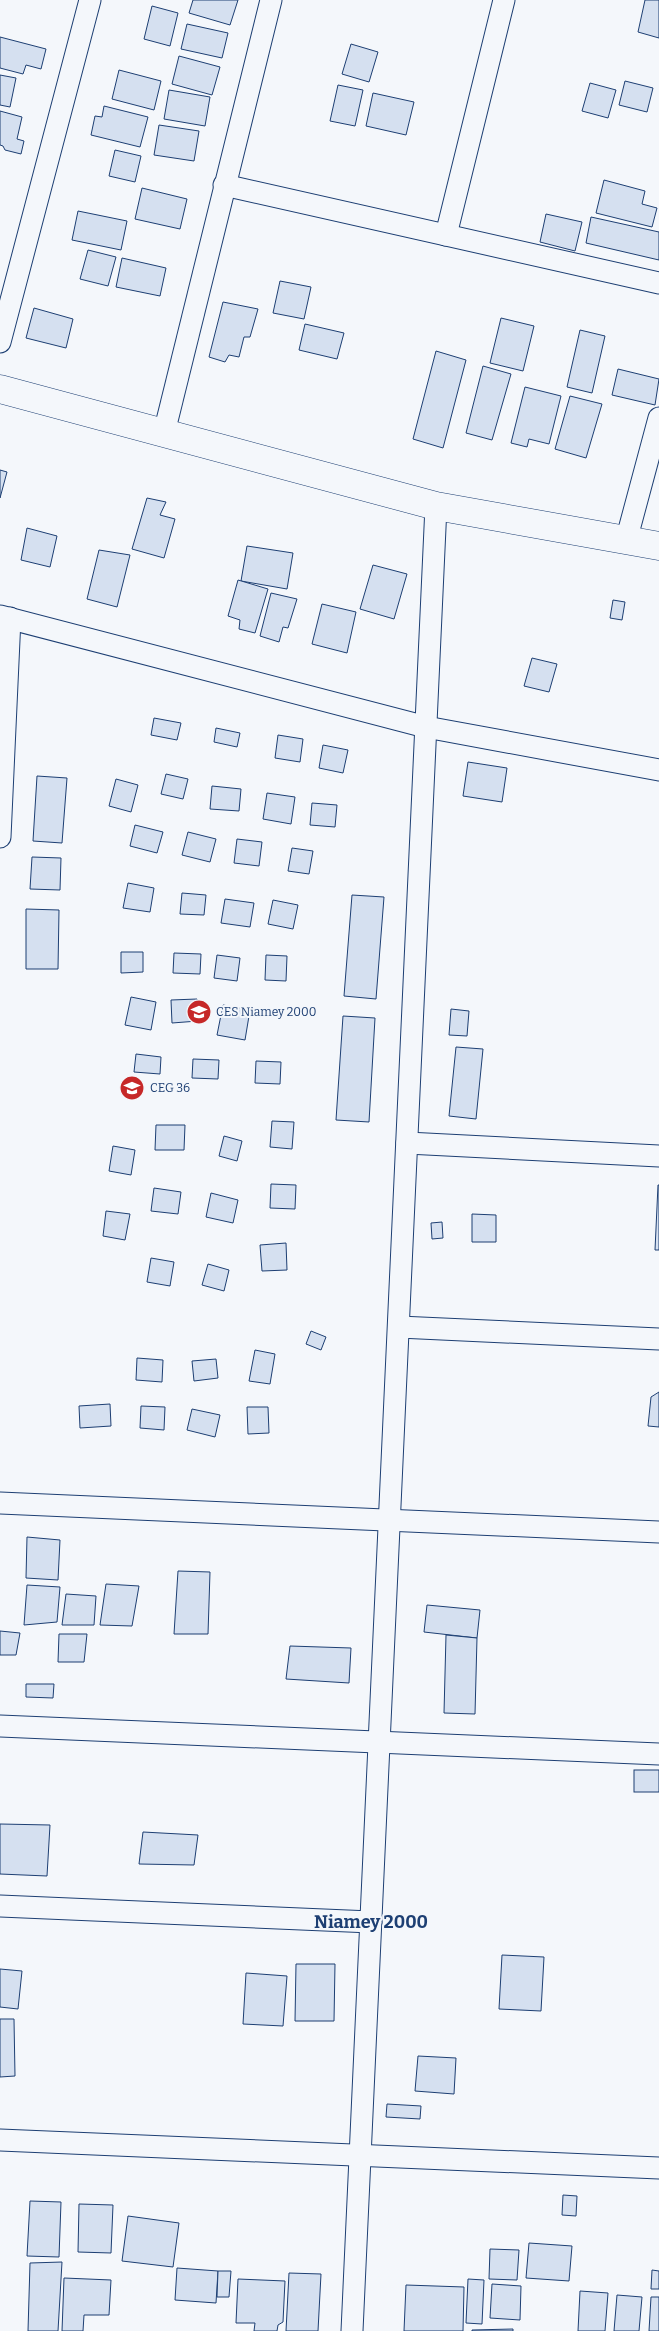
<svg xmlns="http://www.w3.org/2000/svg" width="659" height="2331" viewBox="0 0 659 2331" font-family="Bitter,serif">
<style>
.building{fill:#d5e0f0;stroke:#1d3f73}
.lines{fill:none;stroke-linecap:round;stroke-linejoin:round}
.street-casing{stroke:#1d3f73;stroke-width:23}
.secondary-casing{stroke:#1d3f73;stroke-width:29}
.street{stroke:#f4f7fb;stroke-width:21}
.secondary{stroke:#f4f7fb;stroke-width:28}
.labels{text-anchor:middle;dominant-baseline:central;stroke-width:4;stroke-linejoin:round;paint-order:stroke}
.poi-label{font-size:12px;fill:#1d3f73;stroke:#f4f7fb;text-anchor:start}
.district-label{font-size:18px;font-weight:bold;fill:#1d3f73;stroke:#f4f7fb}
</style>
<rect width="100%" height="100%" fill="#f4f7fb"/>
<g class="building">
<polygon points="193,0 238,0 230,25 189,13"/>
<polygon points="645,0 659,0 659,38 638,32"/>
<polygon points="152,6 178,13 170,46 144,39"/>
<polygon points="187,24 228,33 222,58 181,49"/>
<polygon points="0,37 46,49 41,69 26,65 23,74 0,68"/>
<polygon points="351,44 378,52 369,82 342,74"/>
<polygon points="179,56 220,67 212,95 172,84"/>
<polygon points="119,70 161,81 154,110 112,99"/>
<polygon points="0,75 16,78 10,107 0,105"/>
<polygon points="625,81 653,88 647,112 619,105"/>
<polygon points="590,83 616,90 608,118 582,111"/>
<polygon points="338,85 363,90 355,126 330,121"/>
<polygon points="169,90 210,97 205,126 164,119"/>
<polygon points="373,93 414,102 406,135 366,126"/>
<polygon points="104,106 148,117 140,147 91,135 95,116 102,117"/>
<polygon points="0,111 22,117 17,139 24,141 21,154 5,150 3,146 0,145"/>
<polygon points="159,125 199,131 194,161 154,155"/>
<polygon points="115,150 141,156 135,182 109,176"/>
<polygon points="604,180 645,191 642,204 657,208 652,227 596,213"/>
<polygon points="142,188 187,199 180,229 135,219"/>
<polygon points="78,211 127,221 121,250 72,240"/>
<polygon points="546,214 582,222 575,251 540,242"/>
<polygon points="591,217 659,232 659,260 586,243"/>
<polygon points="88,250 116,257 108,286 80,279"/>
<polygon points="122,258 166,268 160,296 116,287"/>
<polygon points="280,281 311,287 304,319 273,313"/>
<polygon points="223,302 258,309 250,337 244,337 239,357 229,355 225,362 209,357"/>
<polygon points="34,308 73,319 66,348 26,338"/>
<polygon points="501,318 534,326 523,371 490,363"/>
<polygon points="305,324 344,333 337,359 299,350"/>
<polygon points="580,330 605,336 592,393 567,387"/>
<polygon points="436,351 466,360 443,448 413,439"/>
<polygon points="483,366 511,374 492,440 466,433"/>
<polygon points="618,369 659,379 655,405 612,395"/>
<polygon points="525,387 561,396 549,444 529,439 527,447 511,443"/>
<polygon points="570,396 602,404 586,458 555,449"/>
<polygon points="0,470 7,472 0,498"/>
<polygon points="147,498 166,502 160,515 175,519 164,558 132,549"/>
<polygon points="27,528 57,536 50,567 21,560"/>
<polygon points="247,546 293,553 287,589 241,581"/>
<polygon points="99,550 130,555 117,607 87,599"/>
<polygon points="373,565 407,574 394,619 360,609"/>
<polygon points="238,580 268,589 255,633 239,629 240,620 228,616"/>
<polygon points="271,593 297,599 288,628 283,627 279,642 260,636"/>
<polygon points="613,600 625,602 622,620 610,618"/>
<polygon points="322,604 356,612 347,653 312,644"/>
<polygon points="532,658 557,664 549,692 524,686"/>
<polygon points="154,718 181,723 177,740 151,735"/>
<polygon points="216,728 240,733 237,747 214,742"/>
<polygon points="278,735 303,739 300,762 275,758"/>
<polygon points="323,745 348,750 343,773 319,768"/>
<polygon points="468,762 507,768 502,802 463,796"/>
<polygon points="166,774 188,779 183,799 161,794"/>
<polygon points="37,776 67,778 62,843 33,841"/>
<polygon points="116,779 138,785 131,812 109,806"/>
<polygon points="212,786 241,789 239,811 210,809"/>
<polygon points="267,793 295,797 291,824 263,819"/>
<polygon points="312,803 337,805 335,827 310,825"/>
<polygon points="135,825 163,832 157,853 130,846"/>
<polygon points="188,832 216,839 210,862 182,855"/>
<polygon points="237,839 262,842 259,866 234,863"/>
<polygon points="292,848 313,851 309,874 288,871"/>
<polygon points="32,857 61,858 60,890 30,889"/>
<polygon points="128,883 154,888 150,912 123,908"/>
<polygon points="182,893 206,895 204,915 180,914"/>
<polygon points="352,895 384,897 376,999 344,996"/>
<polygon points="225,899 254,903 250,927 221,923"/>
<polygon points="273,900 298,905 293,929 268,924"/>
<polygon points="26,909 59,910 58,969 26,969"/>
<polygon points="121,952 143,952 143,972 121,973"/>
<polygon points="174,953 201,954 200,974 173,973"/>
<polygon points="217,955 240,958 237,981 214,978"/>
<polygon points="266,955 287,956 286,981 265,980"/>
<polygon points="131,997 156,1002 151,1030 125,1025"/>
<polygon points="197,999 198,1021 172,1023 171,1000"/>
<polygon points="223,1005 250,1010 245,1040 217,1035"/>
<polygon points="451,1009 469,1011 467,1036 449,1035"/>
<polygon points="343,1016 375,1018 369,1122 336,1120"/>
<polygon points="456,1047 483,1049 476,1119 449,1116"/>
<polygon points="136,1054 161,1057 160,1074 134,1072"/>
<polygon points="193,1059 219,1060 218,1079 192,1078"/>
<polygon points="256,1061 281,1062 280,1084 255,1083"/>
<polygon points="272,1121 294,1122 292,1149 270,1147"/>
<polygon points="156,1125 185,1125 184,1150 155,1150"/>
<polygon points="224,1136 242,1141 237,1161 219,1156"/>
<polygon points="113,1146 135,1150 131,1175 109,1171"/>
<polygon points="271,1184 296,1185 295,1209 270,1208"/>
<polygon points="658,1185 659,1185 659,1250 655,1250"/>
<polygon points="154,1188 181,1192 178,1214 151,1211"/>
<polygon points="211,1193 238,1200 233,1223 206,1217"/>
<polygon points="106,1211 130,1214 125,1240 103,1236"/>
<polygon points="472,1214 496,1215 496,1242 472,1242"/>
<polygon points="442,1222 443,1238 432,1239 431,1223"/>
<polygon points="286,1243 287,1270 262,1271 260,1245"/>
<polygon points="151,1258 174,1262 170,1286 147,1282"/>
<polygon points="208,1264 229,1270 224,1291 202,1285"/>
<polygon points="311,1331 326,1337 321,1350 306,1344"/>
<polygon points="255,1350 275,1354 270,1384 249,1381"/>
<polygon points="137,1358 163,1360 162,1382 136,1380"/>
<polygon points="216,1359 218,1378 194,1381 192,1361"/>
<polygon points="659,1392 659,1427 648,1426 651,1397"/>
<polygon points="110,1404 111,1426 80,1428 79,1406"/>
<polygon points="141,1406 165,1407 164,1430 140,1428"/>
<polygon points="247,1407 268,1407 269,1433 248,1434"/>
<polygon points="192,1409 220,1415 215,1437 187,1430"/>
<polygon points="27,1537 60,1540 58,1580 26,1578"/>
<polygon points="178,1571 210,1572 208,1634 174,1634"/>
<polygon points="106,1584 139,1586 132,1626 100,1625"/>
<polygon points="27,1585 60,1587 57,1622 24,1625"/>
<polygon points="66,1594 96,1596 94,1625 62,1625"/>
<polygon points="427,1605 480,1610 477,1638 424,1632"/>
<polygon points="0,1631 20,1633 16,1655 0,1655"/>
<polygon points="59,1634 87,1634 84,1662 58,1662"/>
<polygon points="446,1635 477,1638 475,1714 444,1713"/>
<polygon points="290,1646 351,1648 349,1683 286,1679"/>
<polygon points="26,1684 54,1684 53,1698 26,1697"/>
<rect x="634" y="1770" width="25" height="22"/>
<polygon points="0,1824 50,1825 47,1876 0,1874"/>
<polygon points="143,1832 198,1835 194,1865 139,1864"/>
<polygon points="502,1955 544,1957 541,2011 499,2009"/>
<polygon points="296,1964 335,1964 334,2021 295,2021"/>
<polygon points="0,1969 22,1971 18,2009 0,2007"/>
<polygon points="246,1973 287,1976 283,2026 243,2024"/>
<polygon points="0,2019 14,2019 15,2076 0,2077"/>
<polygon points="418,2056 456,2058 454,2094 415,2091"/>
<polygon points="387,2104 421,2106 420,2119 386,2117"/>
<polygon points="563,2195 577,2196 576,2216 562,2215"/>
<polygon points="30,2201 61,2202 59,2257 27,2256"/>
<polygon points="79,2204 113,2205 111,2253 78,2252"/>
<polygon points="128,2216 179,2223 173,2267 122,2261"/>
<polygon points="529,2243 572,2246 569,2281 526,2278"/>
<polygon points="490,2249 519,2250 517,2280 489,2279"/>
<polygon points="62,2262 58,2331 28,2331 30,2263"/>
<polygon points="177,2268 218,2271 216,2303 175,2300"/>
<polygon points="652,2270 659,2271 659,2289 651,2289"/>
<polygon points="218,2271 231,2271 229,2297 217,2297"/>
<polygon points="289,2273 321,2274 318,2331 286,2331"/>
<polygon points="64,2278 111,2280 109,2315 84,2315 83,2331 62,2331"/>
<polygon points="238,2279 285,2281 283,2322 278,2325 277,2331 254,2331 255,2323 236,2323"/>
<polygon points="468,2279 484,2280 482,2324 466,2323"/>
<polygon points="492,2284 521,2286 520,2320 490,2318"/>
<polygon points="406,2285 464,2287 463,2331 404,2331"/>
<polygon points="580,2291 608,2293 605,2331 578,2331"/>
<polygon points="617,2295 642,2297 639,2331 614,2331"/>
<polygon points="651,2297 659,2297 659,2331 649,2331"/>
<polygon points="513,2329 513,2331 472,2331 472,2330"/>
</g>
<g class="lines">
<defs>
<g id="street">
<polyline points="224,185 659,283"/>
<polyline points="446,235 504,0"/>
<polyline points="0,342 90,0"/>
<polyline points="164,433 271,0"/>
<polyline points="626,541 659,418"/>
<polyline points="0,616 426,727 659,770"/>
<polyline points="0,837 10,618"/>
<polyline points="407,1143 659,1156"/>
<polyline points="399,1327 659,1339"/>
<polyline points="0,1503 659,1532"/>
<polyline points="0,1726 659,1754"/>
<polyline points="0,1906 371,1922"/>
<polyline points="0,2140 659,2168"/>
<polyline points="352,2331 436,506"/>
</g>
<polyline id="secondary" points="0,389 436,506 659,546"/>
</defs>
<use href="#street" class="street-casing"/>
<use href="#secondary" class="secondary-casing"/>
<use href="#street" class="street"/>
<use href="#secondary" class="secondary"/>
</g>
<defs>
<symbol id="school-disc" viewBox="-11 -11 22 22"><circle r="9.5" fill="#c62828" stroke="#f4f7fb"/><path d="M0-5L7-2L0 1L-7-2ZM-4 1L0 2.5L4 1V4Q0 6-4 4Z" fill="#fff"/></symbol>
</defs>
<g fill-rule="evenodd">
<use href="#school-disc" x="185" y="998" width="28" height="28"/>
<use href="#school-disc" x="118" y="1074" width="28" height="28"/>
</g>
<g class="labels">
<g class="poi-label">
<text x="216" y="1012">CES Niamey 2000</text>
<text x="150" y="1088">CEG 36</text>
</g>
<g class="district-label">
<text x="371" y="1922">Niamey 2000</text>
</g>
</g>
</svg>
